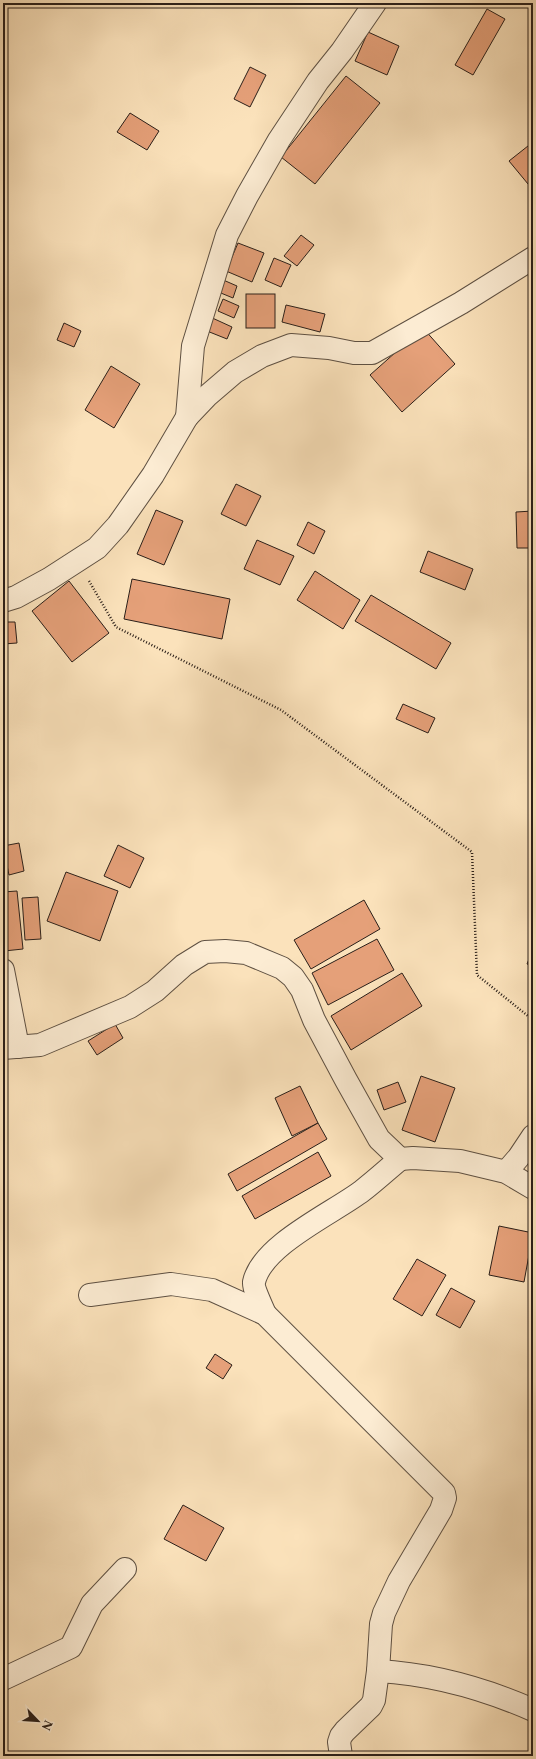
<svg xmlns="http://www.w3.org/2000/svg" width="536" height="1759" viewBox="0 0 536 1759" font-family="'Libre Caslon Text',serif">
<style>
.building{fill:#e5a079;stroke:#2a1f19}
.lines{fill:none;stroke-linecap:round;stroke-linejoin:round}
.street-casing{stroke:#5e5042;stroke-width:24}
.path{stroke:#2a1f19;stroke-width:2.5;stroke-dasharray:1 2;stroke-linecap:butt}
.street{stroke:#fcecd3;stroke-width:22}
</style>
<rect width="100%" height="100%" fill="#fbe2bb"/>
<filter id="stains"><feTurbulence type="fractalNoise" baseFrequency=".005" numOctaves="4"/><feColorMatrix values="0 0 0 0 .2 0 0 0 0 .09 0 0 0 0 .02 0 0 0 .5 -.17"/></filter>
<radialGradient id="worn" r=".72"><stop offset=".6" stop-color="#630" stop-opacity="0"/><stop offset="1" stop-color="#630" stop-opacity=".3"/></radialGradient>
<g class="building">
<polygon points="487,9 505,19 473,75 455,65"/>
<polygon points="368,32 399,46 387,75 355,61"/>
<polygon points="250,67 266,75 250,107 234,99"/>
<polygon points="346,76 380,103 315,184 281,157"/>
<polygon points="130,113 159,131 147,150 117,132"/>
<polygon points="533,142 533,190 509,161"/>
<polygon points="301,235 314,245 297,266 284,256"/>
<polygon points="238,243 264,253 252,282 226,271"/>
<polygon points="274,258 291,265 281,287 265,280"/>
<polygon points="221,279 237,286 233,298 216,291"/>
<rect x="246" y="294" width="29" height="34"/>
<polygon points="223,299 239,306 234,318 218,311"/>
<polygon points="286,305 325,314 320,332 282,322"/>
<polygon points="208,316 232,327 227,339 202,329"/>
<polygon points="64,323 81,331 74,347 57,340"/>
<polygon points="423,328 455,364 402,412 370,375"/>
<polygon points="111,366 140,384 114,428 85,410"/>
<polygon points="236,484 261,496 246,526 221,514"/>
<polygon points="156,510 183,521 164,565 137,554"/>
<polygon points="533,511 533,548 517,548 516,512"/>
<polygon points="308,522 325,531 314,554 297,545"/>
<polygon points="257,540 294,556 280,585 244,569"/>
<polygon points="428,551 473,569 465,590 420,572"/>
<polygon points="315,571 360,600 343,629 297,600"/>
<polygon points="132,579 230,599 222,639 124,619"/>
<polygon points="69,581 109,633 72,662 32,611"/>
<polygon points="371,595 451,643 436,669 355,621"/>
<polygon points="3,622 15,622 17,643 3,644"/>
<polygon points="403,704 435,718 428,733 396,719"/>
<polygon points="19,843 24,871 9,875 3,846"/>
<polygon points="118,845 144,858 130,888 104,876"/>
<polygon points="66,872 118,891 100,941 47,921"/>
<polygon points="17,891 23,949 4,951 3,892"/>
<polygon points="38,897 41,939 25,940 22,898"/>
<polygon points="364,900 380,929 311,969 294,940"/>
<polygon points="377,939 394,970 328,1005 312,973"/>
<polygon points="533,949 533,966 527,964"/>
<polygon points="402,973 422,1006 351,1050 331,1016"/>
<polygon points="115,1024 123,1038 97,1055 88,1041"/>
<polygon points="421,1076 455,1088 435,1142 402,1130"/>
<polygon points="398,1082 406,1102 384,1110 377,1090"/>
<polygon points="300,1086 318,1123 292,1136 275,1098"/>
<polygon points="318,1123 327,1139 237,1191 228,1174"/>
<polygon points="318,1152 331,1176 255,1219 242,1196"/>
<polygon points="499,1226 533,1233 524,1282 489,1275"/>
<polygon points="417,1259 446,1275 422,1316 393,1299"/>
<polygon points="451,1288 475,1301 460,1328 436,1315"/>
<polygon points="215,1354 232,1365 223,1379 206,1368"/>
<polygon points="183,1505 224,1528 206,1561 164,1539"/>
</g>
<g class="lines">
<defs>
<g id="street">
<polyline points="187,417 193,346 227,235 247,196 279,140 318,81 342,51 375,3"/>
<polyline points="3,601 16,597 49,579 97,548 118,525 153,475 187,417 207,396 235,372 262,356 291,345 329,348 354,353 372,353 461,303 533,258"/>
<polyline points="3,970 18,1047"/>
<polyline points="3,1048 40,1045 130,1007 155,991 184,965 205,952 225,951 246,953 282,968 293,977 302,990 314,1020 346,1080 379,1139 400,1159 413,1158 460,1161 506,1172 533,1188"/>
<polyline points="506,1172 519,1157 533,1136"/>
<polyline points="90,1295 171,1284 212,1290 265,1314 444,1493 445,1498 441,1510 399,1581 384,1613 381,1624 378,1671 374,1700 371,1706 345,1731 341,1736 339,1742 341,1756"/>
<path d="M 265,1314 C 262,1307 253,1288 254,1282 C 262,1245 333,1213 362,1191 C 375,1181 387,1170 400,1159"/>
<path d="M 378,1671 C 432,1674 483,1688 533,1710"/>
<polyline points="3,1679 71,1647 92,1604 125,1569"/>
</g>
</defs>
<use href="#street" class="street-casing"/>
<polyline class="path" points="89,581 116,627 281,710 472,852 477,975 533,1020"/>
<use href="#street" class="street"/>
</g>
<rect width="536" height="1759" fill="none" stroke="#fbe2bb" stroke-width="16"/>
<rect x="4" y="4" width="528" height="1751" fill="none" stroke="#2a1f19" stroke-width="2"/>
<rect x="8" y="8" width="520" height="1743" fill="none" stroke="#2a1f19"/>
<g transform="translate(38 1721) rotate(115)" stroke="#fcecd3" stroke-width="3" paint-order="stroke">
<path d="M0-3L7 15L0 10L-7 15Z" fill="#2a1f19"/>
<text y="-6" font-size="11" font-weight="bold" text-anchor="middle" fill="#2a1f19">N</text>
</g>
<rect width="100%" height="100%" filter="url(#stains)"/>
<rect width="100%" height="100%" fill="url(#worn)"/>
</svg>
